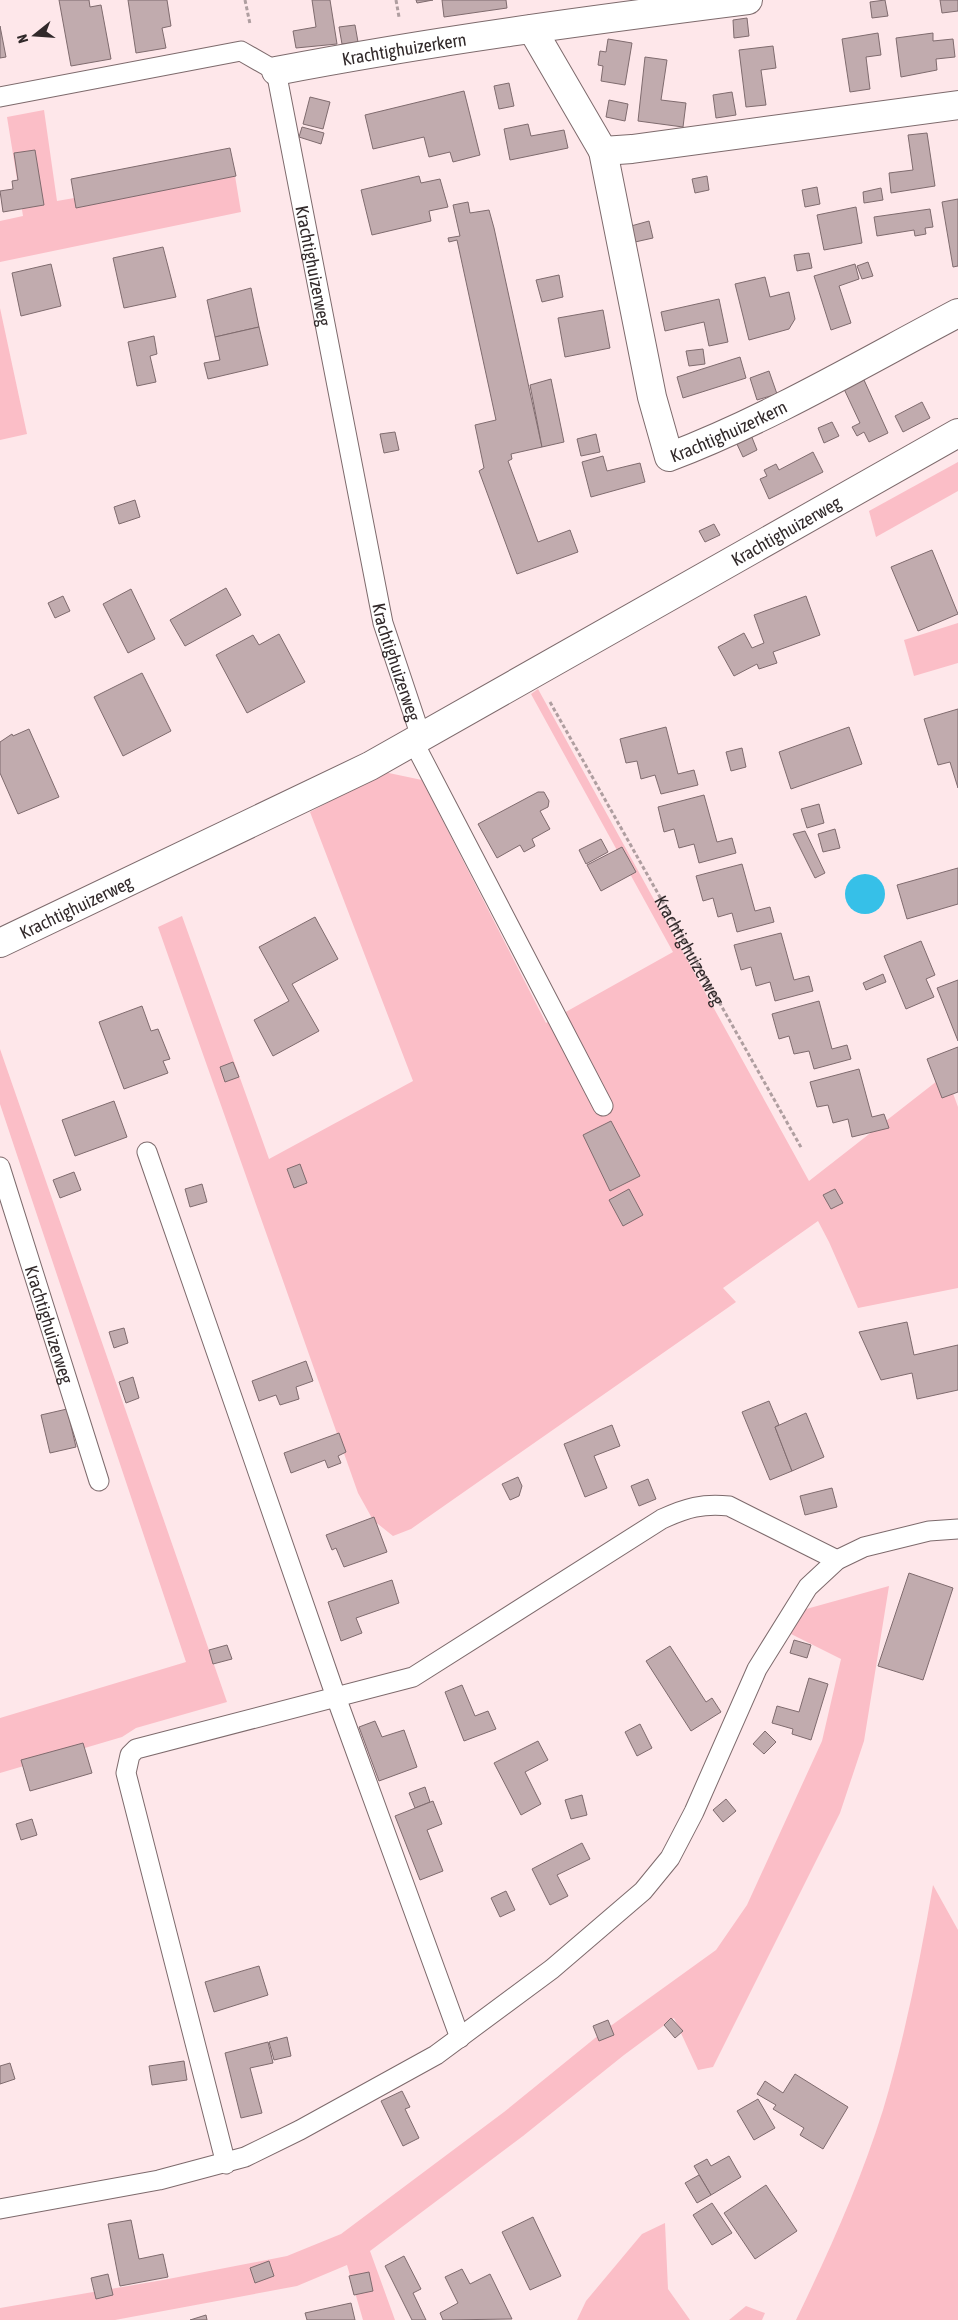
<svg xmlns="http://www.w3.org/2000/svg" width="958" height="2320" viewBox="0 0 958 2320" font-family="'Asap Condensed',sans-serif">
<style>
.green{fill:#fbbec7}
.water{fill:#36c0e8}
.building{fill:#c1abae;stroke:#7f6b6e}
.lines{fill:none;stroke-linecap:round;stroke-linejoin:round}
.lane-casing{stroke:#7d6a6c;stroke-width:21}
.street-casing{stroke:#7d6a6c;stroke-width:30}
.path{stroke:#af9ea0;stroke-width:3;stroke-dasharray:4 2.5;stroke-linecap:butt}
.lane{stroke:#fff;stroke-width:19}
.street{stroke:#fff;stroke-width:28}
.labels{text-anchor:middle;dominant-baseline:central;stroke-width:4;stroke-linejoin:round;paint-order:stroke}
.street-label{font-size:18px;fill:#31292a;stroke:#fee7ea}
</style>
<rect width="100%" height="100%" fill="#fee7ea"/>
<g class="green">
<polygon points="44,110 57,201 234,170 241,212 0,262 0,221 23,216 7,117"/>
<polygon points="0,308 27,434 0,440"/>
<polygon points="958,462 958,491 876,537 869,511"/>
<polygon points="958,623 958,663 914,676 904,640"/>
<polygon points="538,689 809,1181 946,1074 958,1107 958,1288 858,1308 829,1242 818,1221 723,1288 736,1302 411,1529 393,1536 373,1520 358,1493 158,927 182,916 269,1159 413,1081 310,812 384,772 422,780 546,1023 673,952 531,694"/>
<polygon points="0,1049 227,1702 136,1728 122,1737 0,1773 0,1718 186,1662 0,1104"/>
<polygon points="889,1586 864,1741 840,1813 713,2067 698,2070 674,2018 624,2055 523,2136 370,2251 395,2320 363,2320 347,2265 297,2286 115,2320 0,2320 0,2308 163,2280 287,2256 341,2234 504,2112 605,2030 716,1950 747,1905 822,1741 841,1659 789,1633 799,1611"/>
<path d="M 933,1885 L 958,1930 L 958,2320 L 796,2320 C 829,2252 860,2183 883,2110 C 905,2037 920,1960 933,1885 Z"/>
<polygon points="665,2223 668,2289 690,2320 577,2320 586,2301 642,2234"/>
<polygon points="746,2306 765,2313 762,2320 729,2320"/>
</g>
<circle class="water" cx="865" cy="894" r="20"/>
<g class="building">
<polygon points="59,0 89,0 90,7 101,5 111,59 71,66"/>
<polygon points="128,0 167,0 171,26 162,28 166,48 136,53"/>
<polygon points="312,0 330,0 337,44 296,48 293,31 316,27"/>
<polygon points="416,0 433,0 417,3"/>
<polygon points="442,0 506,0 507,8 444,17"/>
<polygon points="885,0 888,16 872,18 870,2"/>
<polygon points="940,0 958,0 958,11 942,13"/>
<polygon points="747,18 749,36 734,38 733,20"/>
<polygon points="355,25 358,42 342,44 339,27"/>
<polygon points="0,26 6,57 0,58"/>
<polygon points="878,33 881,55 866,57 870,89 850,92 842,39"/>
<polygon points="933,33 933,41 953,39 955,57 936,59 937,70 901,77 896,38"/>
<polygon points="608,39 632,43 625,85 601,81 603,66 598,65 600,51 606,52"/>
<polygon points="773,46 776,68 761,70 766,105 746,107 739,50"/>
<polygon points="645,57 667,60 661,100 686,103 683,127 638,121"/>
<polygon points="509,83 514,106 499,109 494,86"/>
<polygon points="464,91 480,155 453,162 450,152 429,157 424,137 373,149 365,115"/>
<polygon points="732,92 736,115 716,118 713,95"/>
<polygon points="310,97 330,102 323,129 303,124"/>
<polygon points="609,100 628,104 625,121 606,117"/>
<polygon points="528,124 531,136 564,130 568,148 510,160 504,129"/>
<polygon points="302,127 324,133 321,144 299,137"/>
<polygon points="927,133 935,186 891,193 889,173 913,170 908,135"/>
<polygon points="230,148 236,176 76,208 71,179"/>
<polygon points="35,150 44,205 3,212 0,191 13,189 12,181 18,180 14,153"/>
<polygon points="419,176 421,183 440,179 448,207 429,211 431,221 372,235 361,190"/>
<polygon points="707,176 709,190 695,193 692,179"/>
<polygon points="817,187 820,204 805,207 802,190"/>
<polygon points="881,188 883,200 864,203 863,192"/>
<polygon points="958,199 958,266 953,267 942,202"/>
<polygon points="468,202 470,213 489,210 494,228 542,447 511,454 512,459 508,461 538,542 570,530 578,552 517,574 479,471 484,468 475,425 496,420 457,240 449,242 448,238 460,236 453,205"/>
<polygon points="856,207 862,243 824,250 817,215"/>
<polygon points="930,209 933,227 925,228 926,234 915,236 914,230 877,236 874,217"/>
<polygon points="649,221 653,238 635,242 631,226"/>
<polygon points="163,247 176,297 124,308 113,258"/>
<polygon points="809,253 812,268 797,271 794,255"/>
<polygon points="868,262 873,276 862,279 857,266"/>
<polygon points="51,264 61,306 21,316 12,273"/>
<polygon points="855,264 859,279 839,286 851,323 831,330 814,276"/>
<polygon points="559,275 563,297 542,302 536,280"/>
<polygon points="765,277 770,297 789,292 795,319 789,329 749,340 735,284"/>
<polygon points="251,288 259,327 215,337 207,300"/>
<polygon points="719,299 728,342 709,346 704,322 665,331 661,312"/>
<polygon points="603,310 610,348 565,357 558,318"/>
<polygon points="259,327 268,365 208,379 204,363 220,360 215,337"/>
<polygon points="154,336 157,354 150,356 156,382 137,386 128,342"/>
<polygon points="703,349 705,364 689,366 686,351"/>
<polygon points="740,357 746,378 683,398 677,377"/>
<polygon points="769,371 777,394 757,400 750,378"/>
<polygon points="551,379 564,442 542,447 530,385"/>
<polygon points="864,380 888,433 869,442 864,432 857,436 852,427 860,423 844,389"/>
<polygon points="922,402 930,418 903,432 895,416"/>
<polygon points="832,422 839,436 824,443 818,428"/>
<polygon points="395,432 399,450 384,453 380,434"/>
<polygon points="596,434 600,452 581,456 577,439"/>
<polygon points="751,435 757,450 743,457 736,442"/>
<polygon points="813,452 823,472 769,499 760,479 767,476 764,470 776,464 779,470"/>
<polygon points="603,456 607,471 640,463 645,482 591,497 582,462"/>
<polygon points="135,500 140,517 119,524 114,507"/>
<polygon points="714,524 720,535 705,542 699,531"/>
<polygon points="932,550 958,614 918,631 891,567"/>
<polygon points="226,588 241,615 185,646 170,620"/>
<polygon points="131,589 155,639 128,653 103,604"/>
<polygon points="63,596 70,611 55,618 48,603"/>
<polygon points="806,596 820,635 773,652 777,663 759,669 757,664 734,676 718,647 744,633 752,648 764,643 754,615"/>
<polygon points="279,634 305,682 247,713 216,655 253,635 259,645"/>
<polygon points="142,673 171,731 123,756 94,697"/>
<polygon points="958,709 958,788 950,762 938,765 924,719"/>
<polygon points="666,727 678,774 694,770 698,785 661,794 655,775 641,779 637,761 626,763 620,739"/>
<polygon points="849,727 862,764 791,789 779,752"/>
<polygon points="29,729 59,797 18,814 0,773 0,742 12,734 13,736"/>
<polygon points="742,748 746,767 731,771 726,752"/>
<polygon points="538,792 544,792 549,801 548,807 540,811 550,829 532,839 535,846 524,852 520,845 497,858 478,824"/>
<polygon points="704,795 717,842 732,838 736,853 699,863 694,844 679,848 674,829 664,832 658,807"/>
<polygon points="819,804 824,823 807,828 801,809"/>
<polygon points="835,829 840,848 823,852 818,834"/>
<polygon points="805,831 825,873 815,878 793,834"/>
<polygon points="601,839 608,852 586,864 579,850"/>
<polygon points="622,847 636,872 601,891 587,865"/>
<polygon points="742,864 755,911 770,907 774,922 737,932 732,913 718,917 713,898 703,901 696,876"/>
<polygon points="958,868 958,904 907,919 897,885"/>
<polygon points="315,917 338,959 292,984 319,1031 273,1056 254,1020 289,1001 259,947"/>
<polygon points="781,933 794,980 809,976 813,991 775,1001 770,982 756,986 751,967 741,970 734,945"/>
<polygon points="921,941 935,975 926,979 934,997 906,1009 884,956"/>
<polygon points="883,974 886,982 866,990 863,983"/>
<polygon points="958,980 958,1041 937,988"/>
<polygon points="819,1001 832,1049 847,1045 851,1059 814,1069 809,1051 794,1054 789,1036 779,1039 772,1014"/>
<polygon points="142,1006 151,1031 158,1029 170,1059 163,1061 168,1073 124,1089 99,1022"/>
<polygon points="958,1047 958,1092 942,1098 927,1059"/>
<polygon points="233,1062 239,1077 225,1082 220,1067"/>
<polygon points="859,1069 872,1117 884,1114 889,1128 852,1137 848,1119 833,1123 828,1105 817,1107 810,1082"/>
<polygon points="114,1101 127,1137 75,1156 62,1120"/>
<polygon points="611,1121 640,1176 610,1191 583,1135"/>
<polygon points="300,1164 307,1183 294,1188 287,1169"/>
<polygon points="74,1172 81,1190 60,1198 53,1180"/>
<polygon points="202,1184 207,1202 190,1207 185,1189"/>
<polygon points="629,1189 643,1215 623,1226 609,1200"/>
<polygon points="835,1189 843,1203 831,1209 823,1195"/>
<polygon points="907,1322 914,1355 958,1345 958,1390 917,1399 912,1373 881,1380 859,1332"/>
<polygon points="124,1328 128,1343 114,1348 109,1332"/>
<polygon points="306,1361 313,1381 296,1387 299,1399 280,1405 276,1395 259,1401 252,1381"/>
<polygon points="133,1377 139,1398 126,1403 119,1382"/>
<polygon points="769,1401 779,1425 775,1427 792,1471 770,1480 742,1412"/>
<polygon points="67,1409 76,1447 50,1453 41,1415"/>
<polygon points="806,1413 824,1457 792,1471 775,1427"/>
<polygon points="612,1425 620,1446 594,1456 607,1488 585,1497 564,1444"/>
<polygon points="339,1433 346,1452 338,1456 341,1463 328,1468 325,1460 291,1473 284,1453"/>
<polygon points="518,1477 522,1486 519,1496 510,1500 502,1484"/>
<polygon points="648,1479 656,1499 639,1506 631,1486"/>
<polygon points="832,1488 837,1507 805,1515 800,1496"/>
<polygon points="374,1517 387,1552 344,1567 336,1548 332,1550 326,1535"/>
<polygon points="909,1573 953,1588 923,1680 878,1666"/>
<polygon points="392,1580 399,1603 356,1618 362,1633 341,1641 328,1602"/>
<polygon points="794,1640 811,1645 807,1658 790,1653"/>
<polygon points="227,1645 232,1659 213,1664 209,1650"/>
<polygon points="670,1646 706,1702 712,1698 721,1712 691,1731 646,1661"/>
<polygon points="809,1678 828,1684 811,1740 792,1734 793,1729 772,1723 777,1706 799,1712"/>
<polygon points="462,1685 475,1716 488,1711 496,1729 464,1741 445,1692"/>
<polygon points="375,1721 382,1737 404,1730 417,1767 379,1781 359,1727"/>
<polygon points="640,1724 652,1748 637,1756 625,1732"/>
<polygon points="765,1731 776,1742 764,1754 753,1744"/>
<polygon points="538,1741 548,1760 525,1772 541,1804 521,1815 494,1763"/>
<polygon points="83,1743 92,1773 30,1791 21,1760"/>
<polygon points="425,1787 430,1802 415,1808 409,1793"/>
<polygon points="582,1795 587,1815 571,1819 565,1800"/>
<polygon points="726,1799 736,1811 723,1822 713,1810"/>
<polygon points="433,1801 442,1824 427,1830 443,1871 420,1880 395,1816"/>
<polygon points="32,1819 37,1835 21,1840 16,1824"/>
<polygon points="582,1843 590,1859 557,1875 568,1896 550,1905 532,1869"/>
<polygon points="506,1891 515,1910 500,1917 491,1898"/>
<polygon points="259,1966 268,1995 214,2012 205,1982"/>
<polygon points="671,2018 683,2031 675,2038 664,2025"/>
<polygon points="608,2020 614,2035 599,2041 593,2026"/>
<polygon points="287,2037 291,2056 274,2060 269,2042"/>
<polygon points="268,2042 273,2063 250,2068 262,2113 241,2118 225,2053"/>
<polygon points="184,2061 187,2080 152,2085 149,2066"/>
<polygon points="10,2063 15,2079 0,2084 0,2066"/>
<polygon points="795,2074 848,2107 823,2149 800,2135 804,2128 773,2109 776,2105 757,2094 765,2081 783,2093"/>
<polygon points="402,2091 410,2107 405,2109 419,2138 403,2146 381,2101"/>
<polygon points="758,2099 775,2128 754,2140 737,2111"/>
<polygon points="729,2156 741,2177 711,2195 694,2166 707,2159 711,2166"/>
<polygon points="699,2175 711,2195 697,2203 685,2183"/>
<polygon points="766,2185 797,2231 755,2259 724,2213"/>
<polygon points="712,2203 732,2233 712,2245 693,2215"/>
<polygon points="533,2217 561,2276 530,2290 502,2232"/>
<polygon points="131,2220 139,2259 163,2254 168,2277 120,2286 108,2224"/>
<polygon points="404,2256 421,2289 413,2293 426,2320 412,2320 385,2266"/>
<polygon points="269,2261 274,2276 255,2283 250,2268"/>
<polygon points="462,2269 470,2284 490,2274 512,2319 443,2320 440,2313 458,2303 445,2277"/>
<polygon points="369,2272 373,2291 354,2295 349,2276"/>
<polygon points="108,2274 113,2295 96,2299 91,2278"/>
<polygon points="351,2303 355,2320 307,2320 305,2313"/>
<polygon points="206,2315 207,2320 190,2320"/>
</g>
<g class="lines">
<defs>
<g id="lane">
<path id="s2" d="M 0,97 L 241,51 L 276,71 L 383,623 L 421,737"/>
<polyline points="413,741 603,1106"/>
<polyline points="147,1152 336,1697 460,2038"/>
<path id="s3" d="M 0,1167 L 99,1481"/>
<path d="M 226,2164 L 126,1773 L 130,1755 L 136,1749 L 413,1677 L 662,1519 C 686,1508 703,1503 729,1506 L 837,1560"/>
<polyline points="0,2209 159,2180 245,2157 300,2130 436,2055 552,1969 643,1891 670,1858 694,1812 757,1669 808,1587 837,1560 864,1547 929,1531 958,1529"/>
</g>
<g id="street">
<polyline points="532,29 603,151 632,149 958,105"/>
<path id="s4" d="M 276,71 C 432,41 590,20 748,0"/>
<path id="s5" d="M 603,151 L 652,397 L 669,457 C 769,419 863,363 958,313"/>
<path id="s6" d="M 0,943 L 370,766 L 958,433"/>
</g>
</defs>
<use href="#lane" class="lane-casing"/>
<use href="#street" class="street-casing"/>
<g class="path">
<polyline points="245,0 250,24"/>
<polyline points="396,0 399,17"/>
<path id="s1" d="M 550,702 L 802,1149"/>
</g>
<use href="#lane" class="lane"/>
<use href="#street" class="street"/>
</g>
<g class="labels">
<g class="street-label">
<text stroke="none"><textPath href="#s4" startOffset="130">Krachtighuizerkern</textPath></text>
<text stroke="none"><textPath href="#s2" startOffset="484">Krachtighuizerweg</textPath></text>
<text stroke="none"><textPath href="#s5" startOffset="378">Krachtighuizerkern</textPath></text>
<text stroke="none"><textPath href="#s6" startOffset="888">Krachtighuizerweg</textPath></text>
<text stroke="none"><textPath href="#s2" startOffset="889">Krachtighuizerweg</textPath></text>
<text stroke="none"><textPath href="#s6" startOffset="84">Krachtighuizerweg</textPath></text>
<text stroke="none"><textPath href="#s1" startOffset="285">Krachtighuizerweg</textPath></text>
<text stroke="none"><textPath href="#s3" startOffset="165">Krachtighuizerweg</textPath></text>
</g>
</g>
<g transform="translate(35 35) rotate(253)" stroke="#fee7ea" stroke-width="4" paint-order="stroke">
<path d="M0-4L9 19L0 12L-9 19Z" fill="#31292a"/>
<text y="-8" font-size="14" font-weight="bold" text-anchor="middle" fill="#31292a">N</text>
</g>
</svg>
